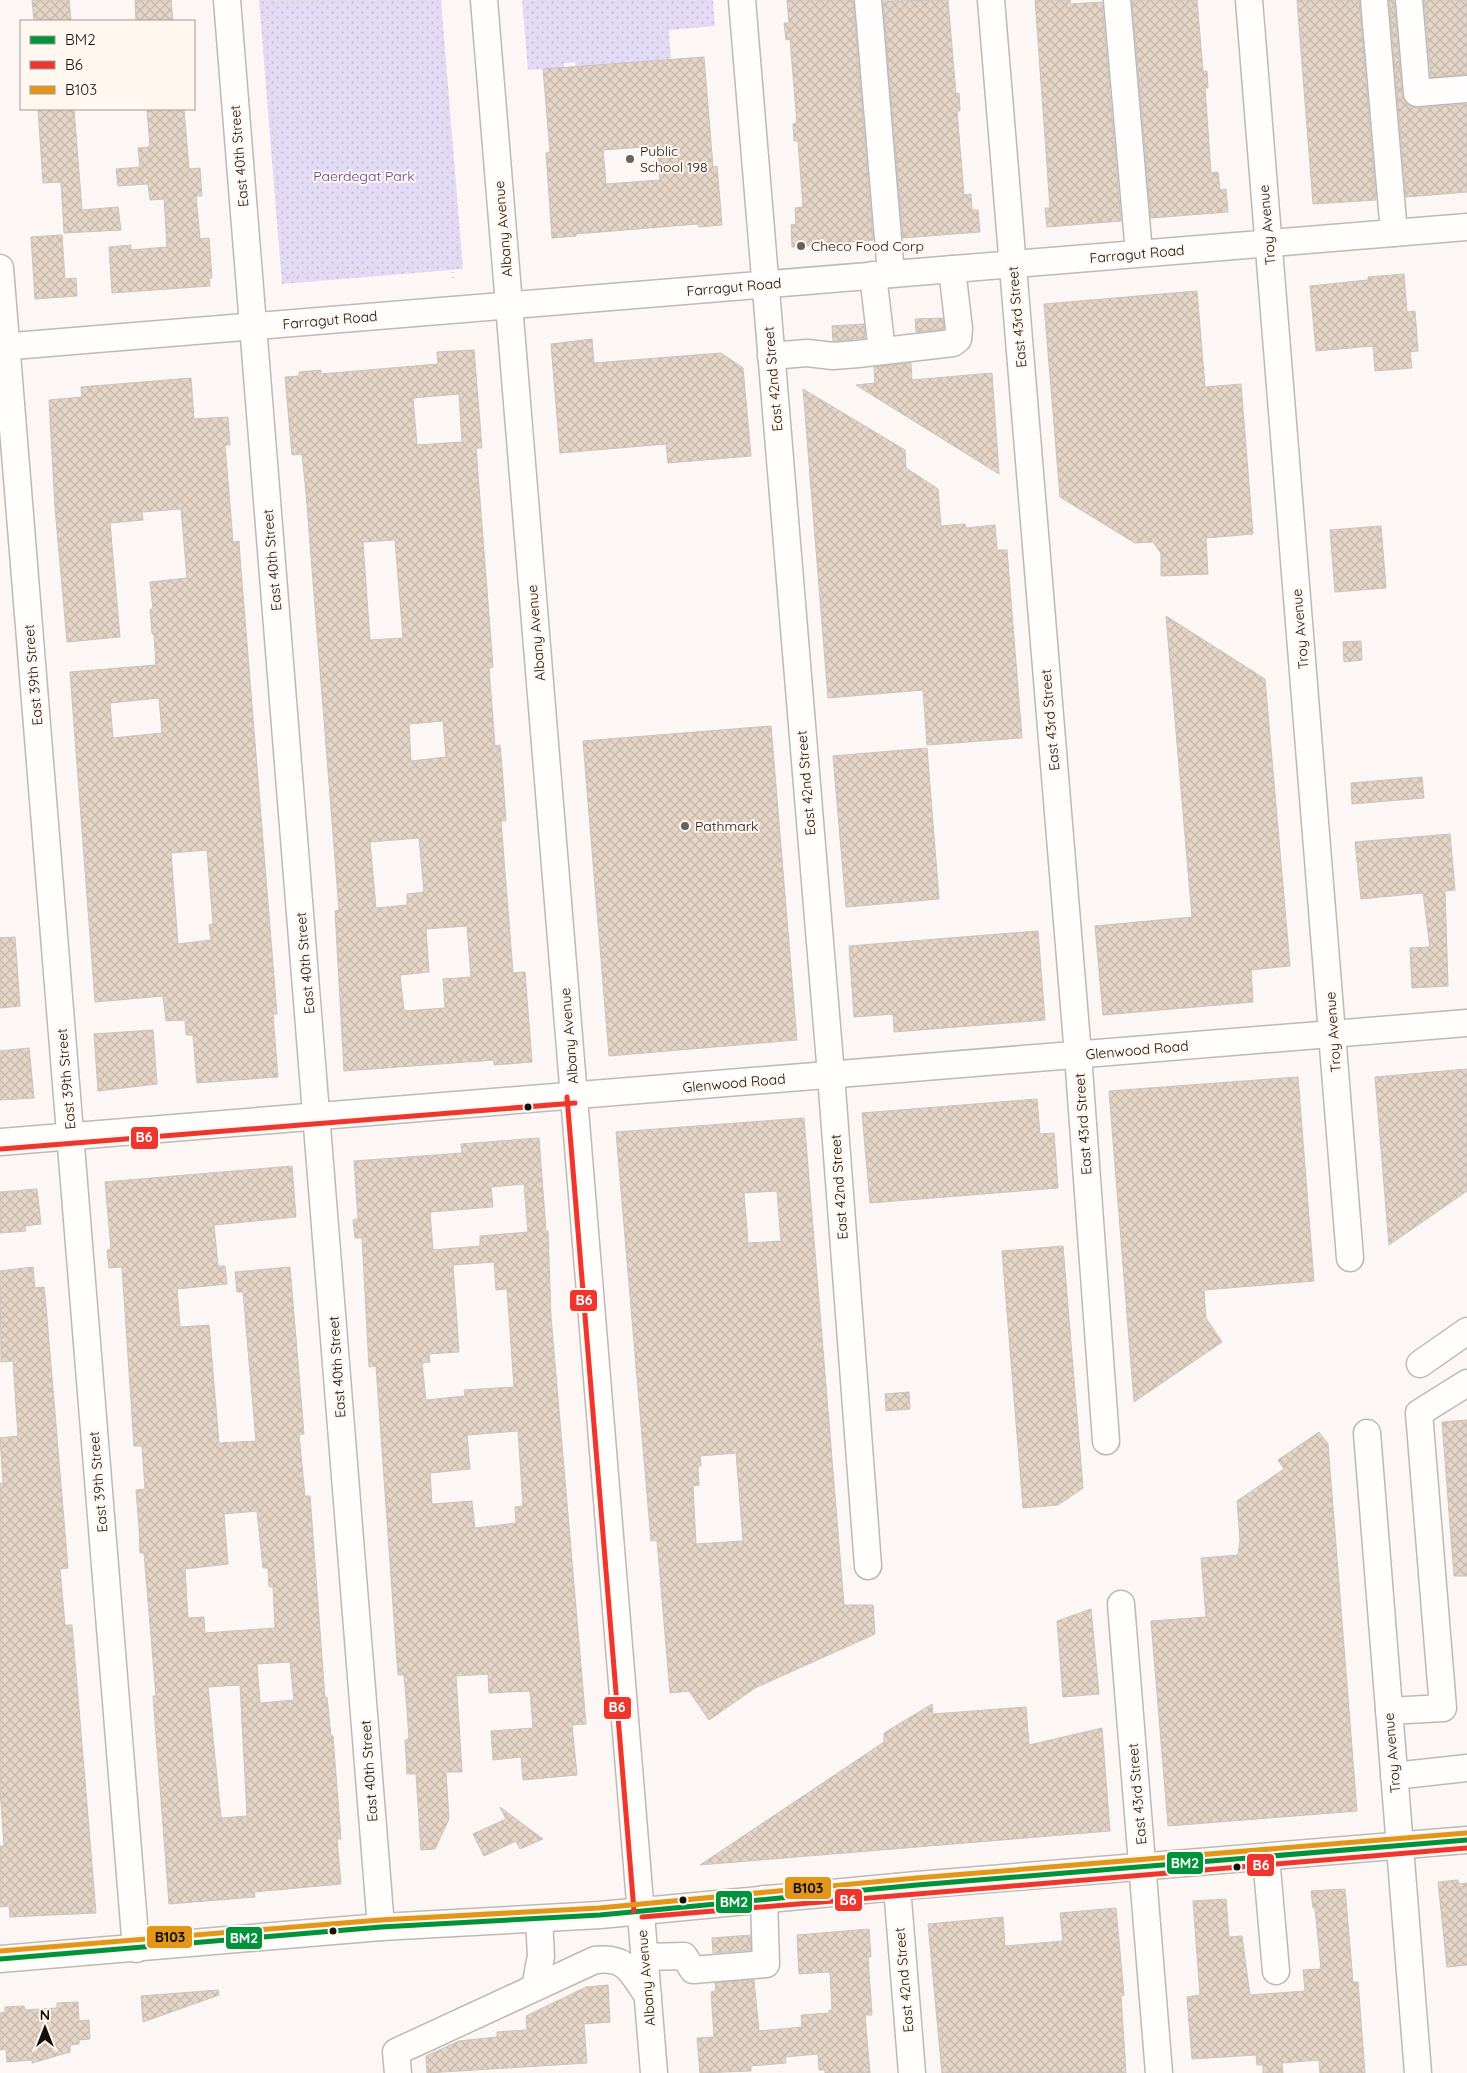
<svg xmlns="http://www.w3.org/2000/svg" width="1467" height="2073" viewBox="0 0 1467 2073" font-family="Quicksand,sans-serif">
<style>
.park{fill:url(#park-dots)}
.building{fill:url(#building-cross-hatch);stroke:#c8c4c0;fill-rule:evenodd}
.lines{fill:none;stroke-linecap:round;stroke-linejoin:round}
.minor-casing{stroke:#bdb9b5;stroke-width:29}
.path{stroke:#d9d8d7;stroke-width:3;stroke-dasharray:1 4;stroke-linecap:butt}
.minor{stroke:#fffefd;stroke-width:26}
.bus-1-casing{stroke:#fff7f0;stroke-width:9}
.bus-2-casing{stroke:#fff7f0;stroke-width:9}
.bus-3-casing{stroke:#fff7f0;stroke-width:9}
.bus-1{stroke:#00933c;stroke-width:5}
.bus-2{stroke:#ee352e;stroke-width:5}
.bus-3{stroke:#e39719;stroke-width:5}
.poi-dot{fill:#65615d;stroke:#fff7f0;stroke-width:2}
.bus-dot{fill:#14100c;stroke:#fff7f0;stroke-width:2}
.labels{text-anchor:middle;dominant-baseline:central;stroke-width:4;stroke-linejoin:round;paint-order:stroke}
.poi-label{font-size:14px;fill:#14100c;stroke:#fff7f0;text-anchor:start}
.street-label{font-size:14px;fill:#14100c;stroke:#fff7f0}
.park-label{font-size:14px;fill:#5f409e;stroke:#fff7f0}
.line-badge{stroke:#fff7f0;stroke-width:2}
.badge-label{font-size:14px;text-anchor:middle;font-weight:bold;fill:#fff}
.pale-badge-label{font-size:14px;text-anchor:middle;font-weight:bold;fill:#111}
</style>
<defs>
<pattern id="park-dots" width="8" height="8" patternUnits="userSpaceOnUse" patternTransform="scale(1.25)"><rect width="8" height="8" fill="#e3daf6"/><path d="M2 2h.1M6 6h.1" fill="none" stroke="#c2bad2" stroke-width="1.8" stroke-linecap="round"/></pattern>
<pattern id="building-cross-hatch" width="8" height="8" patternUnits="userSpaceOnUse" patternTransform="scale(1.25)"><rect width="8" height="8" fill="#e5d5c7"/><path d="M0 0l8 8M0 8l8-8" fill="none" stroke="#c4b6aa"/></pattern>
</defs>
<rect width="100%" height="100%" fill="#fcf7f4"/>
<g class="park">
<polygon points="259,0 441,0 463,269 282,284"/>
<polygon points="522,0 713,0 715,26 669,30 671,59 576,67 575,62 564,63 564,68 528,70"/>
</g>
<g class="building">
<polygon points="32,0 69,0 71,21 34,21"/>
<polygon points="135,0 171,0 173,21 136,21"/>
<polygon points="787,0 853,0 873,240 792,247 791,225 796,224 795,208 803,207 798,141 794,141 793,124 797,123 790,39 786,40 784,23 789,23"/>
<polygon points="948,0 956,94 959,93 960,111 957,111 964,195 971,194 972,210 978,210 980,232 903,238 883,1"/>
<polygon points="1035,0 1070,0 1071,4 1102,2 1121,221 1047,227 1045,208 1050,208"/>
<polygon points="1132,0 1197,0 1203,71 1207,71 1208,88 1205,88 1211,173 1218,172 1220,190 1226,189 1228,212 1151,218"/>
<polygon points="1297,0 1359,0 1376,200 1313,204"/>
<polygon points="1389,0 1394,0 1402,94 1405,102 1411,107 1418,108 1467,104 1467,192 1406,197"/>
<polygon points="1424,0 1467,0 1467,74 1431,77"/>
<path d="M 704,57 L 713,167 L 717,166 L 722,225 L 699,227 L 698,224 L 576,234 L 576,236 L 552,238 L 546,153 L 550,152 L 543,69 ZM 657,146 L 660,180 L 606,184 L 603,150 Z"/>
<polygon points="38,109 74,109 82,210 118,207 121,230 64,233 61,182 43,183"/>
<polygon points="147,109 184,109 189,169 200,168 202,196 196,196 200,239 209,238 212,278 209,278 210,286 112,293 109,247 131,245 131,250 167,247 164,199 150,200 148,184 118,186 116,169 140,167 138,148 150,147"/>
<polygon points="62,235 65,279 76,278 77,296 35,299 31,237"/>
<polygon points="1404,274 1407,312 1415,311 1418,351 1410,352 1412,368 1375,371 1373,346 1316,351 1310,286 1368,280 1368,277"/>
<polygon points="1197,291 1205,387 1241,384 1253,534 1206,538 1208,574 1161,576 1161,553 1153,542 1135,543 1060,497 1044,304"/>
<polygon points="943,318 944,329 916,332 915,319"/>
<polygon points="864,324 865,338 833,341 832,326"/>
<polygon points="592,339 594,363 721,353 743,368 751,456 668,463 666,444 560,453 551,344"/>
<path d="M 474,350 L 482,448 L 476,448 L 493,667 L 489,668 L 495,746 L 500,745 L 502,767 L 506,821 L 501,821 L 513,973 L 525,972 L 532,1062 L 494,1065 L 494,1060 L 344,1071 L 335,911 L 339,910 L 306,493 L 302,454 L 292,455 L 285,377 L 299,376 L 299,372 L 321,370 L 321,374 L 438,364 L 437,352 ZM 459,394 L 462,442 L 417,445 L 413,398 ZM 395,540 L 403,638 L 370,640 L 363,542 ZM 443,721 L 446,757 L 411,761 L 409,724 ZM 419,838 L 424,892 L 407,894 L 407,905 L 376,908 L 370,842 ZM 467,926 L 471,977 L 443,979 L 445,1008 L 404,1011 L 400,975 L 429,972 L 426,929 Z"/>
<polygon points="911,363 912,380 992,373 999,474 856,385 875,383 874,367"/>
<path d="M 191,378 L 194,419 L 228,417 L 230,445 L 225,445 L 233,542 L 239,541 L 240,557 L 277,1014 L 273,1014 L 278,1077 L 197,1083 L 193,1035 L 186,1035 L 185,1020 L 166,1021 L 163,996 L 95,1002 L 70,672 L 156,665 L 154,634 L 152,634 L 150,609 L 153,609 L 150,582 L 187,578 L 181,509 L 142,512 L 143,520 L 110,523 L 120,637 L 67,642 L 55,508 L 49,400 L 82,397 L 81,387 ZM 159,698 L 162,733 L 113,738 L 110,703 ZM 207,850 L 213,924 L 209,925 L 211,940 L 178,944 L 171,853 Z"/>
<polygon points="803,389 905,450 906,468 938,489 941,526 965,524 966,528 995,525 997,550 1007,550 1022,738 927,745 923,690 828,698"/>
<polygon points="1381,526 1386,588 1335,592 1330,530"/>
<polygon points="1166,616 1265,679 1290,966 1251,970 1253,1002 1103,1015 1095,926 1192,917"/>
<polygon points="1361,641 1362,660 1344,662 1343,642"/>
<polygon points="771,726 797,1040 609,1056 583,741"/>
<polygon points="927,748 939,899 846,907 833,756"/>
<polygon points="1422,777 1424,798 1352,804 1351,783"/>
<polygon points="1450,834 1455,890 1445,891 1448,986 1412,988 1410,948 1430,947 1423,893 1361,899 1355,842"/>
<polygon points="1038,931 1045,1020 894,1032 893,1014 854,1017 849,946"/>
<polygon points="15,937 20,1006 0,1008 0,938"/>
<polygon points="153,1030 157,1084 98,1091 94,1034"/>
<polygon points="29,1048 34,1098 0,1100 0,1051"/>
<polygon points="1467,1069 1467,1191 1389,1245 1375,1077"/>
<polygon points="1298,1077 1314,1281 1204,1290 1206,1318 1222,1342 1134,1402 1109,1091"/>
<polygon points="1037,1099 1040,1134 1054,1133 1058,1188 870,1203 862,1113"/>
<path d="M 804,1118 L 844,1605 L 873,1605 L 875,1634 L 755,1688 L 709,1720 L 689,1691 L 670,1693 L 657,1540 L 651,1541 L 616,1132 ZM 777,1191 L 781,1241 L 748,1243 L 744,1193 ZM 736,1453 L 743,1541 L 696,1544 L 693,1486 L 699,1485 L 698,1466 L 701,1466 L 700,1456 Z"/>
<path d="M 539,1138 L 546,1231 L 548,1231 L 551,1317 L 586,1724 L 572,1725 L 577,1775 L 523,1780 L 521,1757 L 493,1760 L 491,1731 L 533,1728 L 530,1691 L 489,1693 L 488,1674 L 456,1676 L 462,1772 L 446,1772 L 449,1819 L 435,1849 L 421,1850 L 416,1774 L 407,1774 L 405,1740 L 409,1739 L 407,1710 L 404,1675 L 398,1675 L 376,1366 L 369,1367 L 362,1238 L 355,1238 L 353,1220 L 358,1219 L 354,1161 L 462,1153 L 461,1144 ZM 524,1184 L 528,1232 L 480,1236 L 480,1246 L 433,1250 L 430,1212 L 493,1207 L 491,1187 ZM 494,1262 L 496,1290 L 507,1289 L 514,1387 L 464,1390 L 465,1396 L 426,1400 L 422,1363 L 430,1362 L 429,1354 L 459,1352 L 453,1265 ZM 518,1431 L 523,1506 L 515,1507 L 516,1523 L 475,1528 L 472,1501 L 432,1504 L 430,1473 L 470,1469 L 467,1435 Z"/>
<path d="M 292,1166 L 296,1217 L 214,1225 L 218,1266 L 225,1266 L 227,1284 L 177,1289 L 180,1327 L 209,1325 L 219,1443 L 256,1441 L 243,1292 L 237,1292 L 235,1272 L 290,1267 L 304,1434 L 299,1435 L 305,1496 L 310,1496 L 325,1698 L 327,1697 L 331,1736 L 333,1736 L 341,1839 L 337,1839 L 341,1884 L 254,1892 L 255,1897 L 169,1904 L 153,1696 L 156,1696 L 144,1553 L 140,1553 L 139,1527 L 136,1490 L 145,1489 L 142,1446 L 134,1446 L 122,1267 L 109,1268 L 107,1250 L 111,1249 L 105,1182 ZM 257,1511 L 263,1568 L 268,1568 L 269,1587 L 273,1587 L 275,1628 L 205,1633 L 204,1617 L 188,1618 L 185,1569 L 228,1564 L 224,1514 ZM 290,1662 L 294,1700 L 260,1703 L 257,1664 ZM 240,1685 L 247,1816 L 221,1818 L 208,1687 Z"/>
<polygon points="37,1189 41,1224 25,1226 26,1231 0,1233 0,1192"/>
<polygon points="1063,1246 1083,1488 1058,1505 1023,1508 1002,1251"/>
<polygon points="33,1267 35,1288 44,1287 46,1306 68,1568 60,1569 65,1625 72,1625 96,1913 10,1917 9,1906 0,1907 0,1846 4,1846 0,1789 0,1484 3,1483 0,1438 18,1436 13,1361 1,1362 0,1271"/>
<polygon points="909,1392 910,1409 886,1411 885,1394"/>
<polygon points="1467,1420 1467,1576 1454,1576 1442,1422"/>
<polygon points="1319,1432 1328,1444 1357,1811 1168,1826 1151,1621 1206,1617 1201,1558 1238,1555 1240,1541 1237,1501 1284,1469 1278,1460"/>
<polygon points="1091,1609 1099,1694 1063,1697 1057,1621"/>
<polygon points="932,1704 933,1714 1026,1707 1029,1745 1102,1728 1110,1831 700,1865 884,1742 884,1733"/>
<polygon points="500,1807 512,1816 543,1839 520,1849 516,1841 484,1856 473,1834 506,1819"/>
<polygon points="1458,1880 1459,1884 1467,1883 1467,1965 1447,1967 1438,1882"/>
<polygon points="1345,1889 1353,1982 1358,1982 1365,2073 1320,2073 1319,2060 1282,2063 1283,2073 1263,2073 1263,2065 1257,2065 1256,2055 1192,2059 1187,1997 1200,1995 1193,1901 1226,1899 1229,1937 1242,1936 1250,1995 1305,1991 1303,1970 1321,1969 1315,1908 1313,1908 1311,1891"/>
<polygon points="1116,1908 1124,1995 1121,1996 1126,2073 942,2073 928,1924 1003,1917 1005,1946 1063,1941 1060,1913"/>
<polygon points="869,1929 871,1957 868,1957 872,2015 865,2015 870,2073 825,2073 825,2070 819,2070 818,2054 785,2057 786,2063 751,2066 751,2071 700,2073 697,2038 714,2037 711,1992 716,1991 715,1983 754,1980 759,2031 802,2027 801,2015 829,2013 829,2010 832,2010 830,1972 799,1974 797,1935"/>
<polygon points="750,1935 751,1950 713,1953 712,1938"/>
<polygon points="608,1985 610,2022 584,2024 587,2063 427,2073 426,2056 459,2041 497,2037 497,2032 527,2030 526,2016 586,1987"/>
<polygon points="218,1990 219,1995 143,2022 141,1996"/>
<polygon points="78,2002 79,2021 89,2020 90,2039 79,2040 79,2044 70,2045 70,2052 32,2063 32,2060 7,2062 6,2049 0,2050 0,2013 5,2012 5,2007 24,2006 25,2010 57,2008 57,2003"/>
</g>
<g class="lines">
<defs>
<g id="minor">
<polyline points="227,0 381,1927"/>
<polyline points="484,0 654,2073"/>
<polyline points="742,0 831,1075 868,1566"/>
<polyline points="868,0 891,274"/>
<polyline points="991,0 1078,1055 1106,1441"/>
<polyline points="1117,0 1139,253"/>
<polyline points="1249,0 1350,1258"/>
<polyline points="1374,0 1394,233"/>
<polyline points="1409,0 1417,93 1467,89"/>
<polyline points="0,268 136,1949"/>
<polyline points="873,275 882,351"/>
<polyline points="0,347 1467,227"/>
<polyline points="771,356 807,353 833,356 858,354 953,343 958,339 959,329 952,269"/>
<polyline points="0,1142 1467,1023"/>
<polyline points="1420,1364 1467,1331"/>
<polyline points="1367,1433 1418,2073"/>
<polyline points="1121,1604 1159,2073"/>
<polyline points="1389,1711 1443,1708 1419,1413 1467,1383"/>
<polyline points="1394,1776 1467,1768"/>
<polyline points="1266,1857 1276,1971"/>
<polyline points="897,1887 912,2073"/>
<polyline points="645,1957 684,1956 693,1970 766,1964 764,1899"/>
<polyline points="0,1959 381,1927 600,1915 917,1885 1467,1840"/>
<polyline points="535,1987 541,1956 539,1919"/>
<path d="M 398,2073 L 396,2052 L 595,1960 C 627,1956 631,1972 648,1996"/>
</g>
</defs>
<use href="#minor" class="minor-casing"/>
<g class="path">
<polyline points="328,0 263,5 286,276 458,261 437,0"/>
<polyline points="452,262 453,278"/>
</g>
<use href="#minor" class="minor"/>
<defs>
<polyline id="bus-1" points="0,1959 381,1927 600,1915 917,1885 1467,1840"/>
<g id="bus-2">
<polyline points="567,1097 634,1911"/>
<polyline points="1,1149 575,1103"/>
<polyline points="642,1917 1467,1848"/>
</g>
<polyline id="bus-3" points="0,1951 380,1920 599,1908 916,1878 1466,1833"/>
</defs>
<use href="#bus-1" class="bus-1-casing"/>
<use href="#bus-2" class="bus-2-casing"/>
<use href="#bus-3" class="bus-3-casing"/>
<use href="#bus-1" class="bus-1"/>
<use href="#bus-2" class="bus-2"/>
<use href="#bus-3" class="bus-3"/>
</g>
<g class="poi-dot">
<circle cx="630" cy="159" r="5"/>
<circle cx="801" cy="246" r="5"/>
<circle cx="685" cy="826" r="5"/>
</g>
<g class="bus-dot">
<circle cx="528" cy="1107" r="4.5"/>
<circle cx="1237" cy="1867" r="4.5"/>
<circle cx="683" cy="1900" r="4.5"/>
<circle cx="333" cy="1931" r="4.5"/>
</g>
<g class="labels">
<g class="poi-label">
<text x="640" y="151">Public<tspan x="640" dy="16">School 198</tspan></text>
<text x="811" y="246">Checo Food Corp</text>
<text x="695" y="826">Pathmark</text>
</g>
<g class="street-label">
<text transform="translate(239 156) rotate(-95)">East 40th Street</text>
<text transform="translate(1267 225) rotate(-95)">Troy Avenue</text>
<text transform="translate(503 229) rotate(-95)">Albany Avenue</text>
<text transform="translate(1137 254) rotate(-5)">Farragut Road</text>
<text transform="translate(734 287) rotate(-5)">Farragut Road</text>
<text transform="translate(1017 317) rotate(-95)">East 43rd Street</text>
<text transform="translate(330 320) rotate(-5)">Farragut Road</text>
<text transform="translate(773 379) rotate(-95)">East 42nd Street</text>
<text transform="translate(272 560) rotate(-95)">East 40th Street</text>
<text transform="translate(1300 629) rotate(-95)">Troy Avenue</text>
<text transform="translate(536 633) rotate(-95)">Albany Avenue</text>
<text transform="translate(33 675) rotate(-95)">East 39th Street</text>
<text transform="translate(1050 720) rotate(-95)">East 43rd Street</text>
<text transform="translate(806 783) rotate(-95)">East 42nd Street</text>
<text transform="translate(305 963) rotate(-95)">East 40th Street</text>
<text transform="translate(1333 1032) rotate(-94)">Troy Avenue</text>
<text transform="translate(569 1036) rotate(-95)">Albany Avenue</text>
<text transform="translate(1137 1050) rotate(-5)">Glenwood Road</text>
<text transform="translate(66 1079) rotate(-95)">East 39th Street</text>
<text transform="translate(734 1083) rotate(-5)">Glenwood Road</text>
<text transform="translate(1083 1124) rotate(-94)">East 43rd Street</text>
<text transform="translate(839 1187) rotate(-94)">East 42nd Street</text>
<text transform="translate(337 1367) rotate(-94)">East 40th Street</text>
<text transform="translate(98 1482) rotate(-95)">East 39th Street</text>
<text transform="translate(1392 1753) rotate(-95)">Troy Avenue</text>
<text transform="translate(369 1771) rotate(-94)">East 40th Street</text>
<text transform="translate(1137 1794) rotate(-95)">East 43rd Street</text>
<text transform="translate(646 1978) rotate(-95)">Albany Avenue</text>
<text transform="translate(904 1980) rotate(-95)">East 42nd Street</text>
</g>
<g class="park-label">
<text x="364" y="176">Paerdegat Park</text>
</g>
</g>
<g class="line-badge">
<rect x="130" y="1126" width="29" height="24" rx="5" fill="#ee352e"/>
<rect x="569" y="1289" width="29" height="23" rx="5" fill="#ee352e"/>
<rect x="603" y="1696" width="29" height="24" rx="5" fill="#ee352e"/>
<rect x="1166" y="1851" width="38" height="24" rx="5" fill="#00933c"/>
<rect x="1246" y="1853" width="29" height="24" rx="5" fill="#ee352e"/>
<rect x="784" y="1876" width="48" height="24" rx="5" fill="#e39719"/>
<rect x="834" y="1888" width="29" height="24" rx="5" fill="#ee352e"/>
<rect x="715" y="1890" width="38" height="24" rx="5" fill="#00933c"/>
<rect x="146" y="1925" width="47" height="24" rx="5" fill="#e39719"/>
<rect x="225" y="1926" width="38" height="24" rx="5" fill="#00933c"/>
</g>
<g class="badge-label">
<text x="144" y="1142">B6</text>
<text x="584" y="1305">B6</text>
<text x="617" y="1712">B6</text>
<text x="1185" y="1868">BM2</text>
<text x="1261" y="1870">B6</text>
<text x="848" y="1905">B6</text>
<text x="734" y="1907">BM2</text>
<text x="244" y="1943">BM2</text>
</g>
<g class="pale-badge-label">
<text x="808" y="1893">B103</text>
<text x="170" y="1942">B103</text>
</g>
<rect x="20" y="20" width="175" height="90" fill="#fff7f0" stroke="#a19b95"/>
<rect x="30" y="36" width="25" height="8" fill="#00933c" stroke="#a19b95"/>
<text x="65" y="45" font-size="15" fill="#14100c">BM2</text>
<rect x="30" y="61" width="25" height="8" fill="#ee352e" stroke="#a19b95"/>
<text x="65" y="70" font-size="15" fill="#14100c">B6</text>
<rect x="30" y="86" width="25" height="8" fill="#e39719" stroke="#a19b95"/>
<text x="65" y="95" font-size="15" fill="#14100c">B103</text>
<g transform="translate(45 2028)" stroke="#fff7f0" stroke-width="4" paint-order="stroke">
<path d="M0-4L9 19L0 12L-9 19Z" fill="#14100c"/>
<text y="-8" font-size="14" font-weight="bold" text-anchor="middle" fill="#14100c">N</text>
</g>
</svg>
